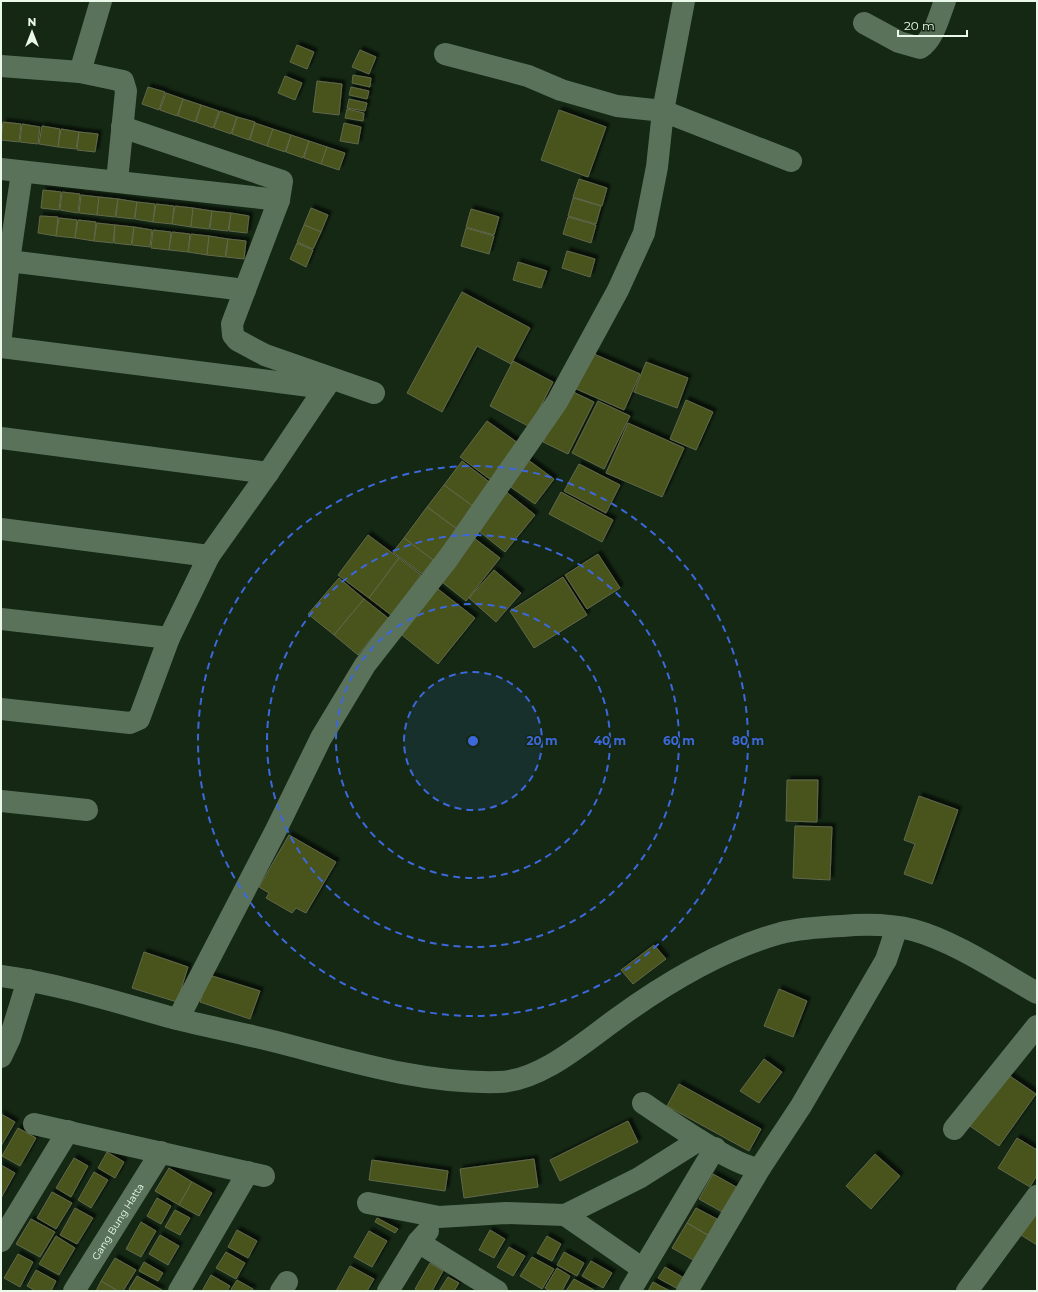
<svg xmlns="http://www.w3.org/2000/svg" width="1038" height="1292" viewBox="0 0 1038 1292" font-family="Montserrat,sans-serif">
<style>
.building{fill:#48521c;stroke:#61694b;filter:url(#shadow)}
.lines{fill:none;stroke-linecap:round;stroke-linejoin:round}
.minor{stroke:#5a725a;stroke-width:22}
.ring{fill:none;stroke:#3c68db;stroke-width:2;stroke-dasharray:7 5}
.labels{text-anchor:middle;dominant-baseline:central;stroke-width:3;stroke-linejoin:round;paint-order:stroke}
.street-label{font-size:10px;fill:#ebf9eb;stroke:#142814}
.centre{fill:#3c68db;stroke:#142814;stroke-width:2}
.ring-label{font-size:12px;text-anchor:middle;font-weight:bold;fill:#3c68db;stroke:#142814;stroke-width:3;stroke-linejoin:round;paint-order:stroke}
</style>
<defs>
<filter id="shadow"><feDropShadow dx="3.5" dy="-3.5" stdDeviation="1" flood-color="#0009"/></filter>
</defs>
<rect width="100%" height="100%" fill="#142814"/>
<g class="building">
<polygon points="297,45 314,52 307,69 290,62"/>
<polygon points="360,50 376,57 369,74 352,67"/>
<polygon points="353,75 371,78 370,87 352,83"/>
<polygon points="285,76 302,83 295,100 278,93"/>
<polygon points="317,81 342,84 339,115 313,112"/>
<polygon points="148,87 165,92 159,110 142,104"/>
<polygon points="351,87 369,91 367,99 349,95"/>
<polygon points="166,93 183,99 177,116 160,110"/>
<polygon points="183,99 201,105 195,122 178,116"/>
<polygon points="349,99 367,103 365,111 347,108"/>
<polygon points="201,105 219,111 213,128 196,122"/>
<polygon points="347,109 364,113 363,121 345,118"/>
<polygon points="559,110 606,127 588,177 541,160"/>
<polygon points="220,111 237,117 231,134 214,128"/>
<polygon points="237,117 255,122 249,140 232,134"/>
<polygon points="3,122 21,124 19,142 1,140"/>
<polygon points="255,123 273,129 267,146 250,140"/>
<polygon points="344,123 361,127 358,144 340,141"/>
<polygon points="22,124 40,127 38,144 20,142"/>
<polygon points="42,126 60,129 58,147 39,144"/>
<polygon points="61,129 79,132 76,149 58,147"/>
<polygon points="273,129 291,135 285,152 267,146"/>
<polygon points="79,132 98,134 95,152 77,150"/>
<polygon points="291,135 309,141 303,158 286,152"/>
<polygon points="309,141 327,147 321,164 304,158"/>
<polygon points="327,147 345,153 339,170 321,164"/>
<polygon points="579,179 607,188 602,206 573,197"/>
<polygon points="43,190 61,192 59,210 41,208"/>
<polygon points="62,192 80,194 78,213 60,210"/>
<polygon points="81,195 99,197 97,215 79,213"/>
<polygon points="99,197 118,199 115,217 97,215"/>
<polygon points="573,198 601,206 596,224 568,216"/>
<polygon points="118,199 137,202 134,219 116,217"/>
<polygon points="137,202 155,204 153,222 135,219"/>
<polygon points="156,204 174,206 172,224 153,222"/>
<polygon points="175,206 193,208 191,227 172,224"/>
<polygon points="193,208 212,211 209,229 191,227"/>
<polygon points="311,208 328,215 321,232 304,225"/>
<polygon points="471,209 499,217 494,235 466,227"/>
<polygon points="212,211 231,213 228,231 210,229"/>
<polygon points="231,213 249,216 247,233 229,231"/>
<polygon points="40,216 58,217 56,236 38,233"/>
<polygon points="568,217 596,225 591,243 563,234"/>
<polygon points="59,218 77,220 75,238 56,236"/>
<polygon points="78,220 96,222 94,241 75,238"/>
<polygon points="97,223 115,225 113,243 94,241"/>
<polygon points="115,225 134,227 131,245 114,243"/>
<polygon points="304,225 321,232 313,249 297,242"/>
<polygon points="134,227 152,230 150,247 132,245"/>
<polygon points="466,228 494,236 489,254 461,246"/>
<polygon points="153,230 171,232 169,250 151,248"/>
<polygon points="172,232 190,234 188,252 169,250"/>
<polygon points="191,234 209,236 207,255 188,252"/>
<polygon points="209,236 228,239 225,257 207,255"/>
<polygon points="228,239 246,241 244,259 226,257"/>
<polygon points="297,243 313,250 306,267 290,259"/>
<polygon points="567,251 595,259 590,277 562,268"/>
<polygon points="518,262 547,271 541,288 513,280"/>
<polygon points="462,292 530,328 511,364 477,346 442,412 407,393"/>
<polygon points="587,351 640,374 624,410 572,387"/>
<polygon points="513,361 553,382 530,427 490,406"/>
<polygon points="646,362 688,378 677,408 634,392"/>
<polygon points="569,390 594,402 568,454 543,442"/>
<polygon points="686,400 713,412 696,450 670,439"/>
<polygon points="598,401 630,416 604,469 572,453"/>
<polygon points="487,421 518,443 491,480 460,457"/>
<polygon points="628,423 684,448 662,497 606,473"/>
<polygon points="524,457 554,479 535,504 505,483"/>
<polygon points="462,461 492,484 474,507 444,485"/>
<polygon points="579,464 620,485 606,513 564,491"/>
<polygon points="444,485 474,507 457,529 427,507"/>
<polygon points="505,491 535,515 505,552 475,528"/>
<polygon points="561,492 613,520 602,542 549,514"/>
<polygon points="427,507 457,529 433,560 404,538"/>
<polygon points="368,535 399,558 369,598 338,575"/>
<polygon points="470,535 500,558 466,601 437,578"/>
<polygon points="404,538 433,560 422,574 393,552"/>
<polygon points="598,554 620,588 587,609 565,575"/>
<polygon points="399,558 421,575 391,615 369,598"/>
<polygon points="494,570 521,593 496,622 469,598"/>
<polygon points="563,577 587,615 534,648 510,611"/>
<polygon points="339,578 364,599 334,635 308,614"/>
<polygon points="434,586 475,618 438,664 397,631"/>
<polygon points="364,599 388,618 358,655 334,635"/>
<polygon points="787,780 818,780 817,822 786,821"/>
<polygon points="919,796 958,810 932,884 904,874 915,844 904,840"/>
<polygon points="795,826 832,827 830,880 793,878"/>
<polygon points="289,835 336,862 306,913 296,908 292,913 266,898 269,893 259,887"/>
<polygon points="654,945 666,959 633,984 621,970"/>
<polygon points="144,952 188,967 177,1002 132,988"/>
<polygon points="209,975 260,991 250,1019 200,1002"/>
<polygon points="779,989 807,1001 793,1037 764,1026"/>
<polygon points="764,1059 782,1072 759,1103 740,1091"/>
<polygon points="1004,1072 1036,1094 999,1146 967,1124"/>
<polygon points="679,1084 761,1129 749,1151 667,1106"/>
<polygon points="1,1114 15,1122 1,1146"/>
<polygon points="628,1121 638,1142 560,1181 550,1160"/>
<polygon points="18,1128 36,1138 20,1166 2,1156"/>
<polygon points="1017,1138 1037,1150 1037,1175 1030,1187 998,1168"/>
<polygon points="107,1152 124,1162 115,1178 98,1168"/>
<polygon points="875,1154 900,1176 871,1209 846,1186"/>
<polygon points="74,1158 88,1166 71,1197 56,1188"/>
<polygon points="534,1159 538,1187 464,1198 460,1169"/>
<polygon points="372,1160 448,1171 445,1191 369,1180"/>
<polygon points="1,1165 15,1173 1,1198"/>
<polygon points="169,1168 192,1182 179,1205 155,1191"/>
<polygon points="94,1172 108,1180 91,1208 78,1200"/>
<polygon points="713,1174 738,1188 724,1213 699,1199"/>
<polygon points="192,1182 212,1193 199,1216 179,1205"/>
<polygon points="52,1192 72,1203 56,1229 37,1218"/>
<polygon points="157,1198 171,1206 161,1224 147,1216"/>
<polygon points="75,1208 93,1218 77,1244 60,1235"/>
<polygon points="696,1208 717,1219 708,1235 687,1223"/>
<polygon points="175,1210 190,1218 180,1235 165,1227"/>
<polygon points="1037,1210 1037,1245 1021,1235"/>
<polygon points="377,1218 398,1229 395,1233 375,1222"/>
<polygon points="31,1219 55,1232 40,1257 16,1244"/>
<polygon points="141,1222 156,1231 141,1257 126,1249"/>
<polygon points="687,1223 709,1236 695,1261 672,1248"/>
<polygon points="237,1230 257,1241 248,1258 228,1247"/>
<polygon points="490,1230 505,1239 494,1258 479,1250"/>
<polygon points="369,1231 387,1241 372,1267 354,1257"/>
<polygon points="160,1235 179,1246 168,1265 149,1254"/>
<polygon points="56,1236 75,1248 59,1275 39,1264"/>
<polygon points="547,1236 561,1244 552,1261 537,1253"/>
<polygon points="509,1247 525,1256 513,1276 497,1267"/>
<polygon points="226,1252 245,1263 236,1279 216,1268"/>
<polygon points="564,1252 584,1263 577,1276 557,1265"/>
<polygon points="18,1254 33,1262 20,1287 4,1278"/>
<polygon points="532,1257 554,1269 542,1289 520,1276"/>
<polygon points="115,1258 136,1270 123,1291 118,1291 101,1281"/>
<polygon points="591,1261 612,1273 603,1288 582,1276"/>
<polygon points="144,1262 163,1273 158,1281 139,1271"/>
<polygon points="430,1263 443,1271 432,1291 419,1291 415,1289"/>
<polygon points="350,1266 374,1279 367,1291 336,1291"/>
<polygon points="665,1267 684,1278 678,1289 658,1278"/>
<polygon points="557,1268 570,1276 562,1291 550,1291 545,1288"/>
<polygon points="36,1270 56,1281 51,1291 36,1291 27,1286"/>
<polygon points="211,1275 230,1286 227,1291 202,1291"/>
<polygon points="137,1276 162,1290 161,1291 132,1291 129,1289"/>
<polygon points="448,1277 459,1283 454,1291 439,1291"/>
<polygon points="574,1279 594,1290 594,1291 566,1291"/>
<polygon points="237,1280 253,1289 252,1291 230,1291"/>
<polygon points="101,1281 118,1291 96,1291"/>
<polygon points="653,1282 670,1291 648,1291"/>
</g>
<g class="lines">
<g class="minor">
<path d="M 864,23 L 899,42 L 920,48 C 934,39 939,16 945,1"/>
<polyline points="445,54 528,76 561,90 617,106 663,111 791,161"/>
<polyline points="1,66 80,72 123,81 126,91 117,181"/>
<polyline points="80,72 101,1"/>
<polyline points="122,127 282,181 279,200 232,324 233,335 237,340 265,355 374,393"/>
<polyline points="1,169 279,200"/>
<polyline points="9,261 245,290"/>
<polyline points="1,336 9,261 22,172"/>
<polyline points="1,347 325,388"/>
<polyline points="1,438 268,473"/>
<polyline points="1,529 209,556"/>
<polyline points="1,619 169,638"/>
<polyline points="1,709 130,723 139,719 169,638 209,556 268,473 331,379"/>
<polyline points="1,801 87,810"/>
<path d="M 1,976 C 59,984 116,1002 173,1018 C 213,1028 253,1035 292,1046 C 360,1064 428,1084 499,1082 C 540,1081 583,1043 615,1020 C 663,985 723,949 781,933 C 801,928 822,927 842,926 C 865,924 890,924 913,930 C 954,941 1000,972 1037,993"/>
<polyline points="178,1019 275,832 321,738 365,665 447,560 557,402 618,290 644,233 657,167 663,111 684,1"/>
<polyline points="1,1057 10,1038 28,980"/>
<path d="M 643,1103 C 664,1117 739,1170 760,1168 L 801,1106 L 886,960 L 897,927"/>
<polyline points="34,1124 264,1176"/>
<polyline points="954,1129 1037,1026"/>
<polyline points="368,1203 439,1217 506,1213 565,1215 639,1178 699,1140"/>
<polyline points="565,1215 643,1269"/>
<polyline points="1,1241 68,1131"/>
<polyline points="418,1242 497,1291"/>
<path id="s1" d="M 74,1291 L 161,1152"/>
<polyline points="179,1291 248,1172"/>
<polyline points="281,1291 287,1282"/>
<polyline points="388,1291 418,1242 428,1231"/>
<polyline points="630,1291 715,1148"/>
<polyline points="687,1291 760,1168"/>
<polyline points="967,1291 1037,1196"/>
</g>
</g>
<circle cx="473" cy="741" r="69" fill="#3c68db" fill-opacity=".12"/>
<g class="ring">
<circle cx="473" cy="741" r="69"/>
<circle cx="473" cy="741" r="137"/>
<circle cx="473" cy="741" r="206"/>
<circle cx="473" cy="741" r="275"/>
</g>
<g class="labels">
<g class="street-label">
<text stroke="none"><textPath href="#s1" startOffset="82">Gang Bung Hatta</textPath></text>
</g>
</g>
<circle cx="473" cy="741" r="6" class="centre"/>
<g class="ring-label">
<text x="542" y="745">20 m</text>
<text x="610" y="745">40 m</text>
<text x="679" y="745">60 m</text>
<text x="748" y="745">80 m</text>
</g>
<rect width="1038" height="1292" fill="none" stroke="#ebf9eb" stroke-width="4"/>
<g transform="translate(32 32)" stroke="#142814" stroke-width="3" paint-order="stroke">
<path d="M0-3L7 15L0 10L-7 15Z" fill="#ebf9eb"/>
<text y="-6" font-size="11" font-weight="bold" text-anchor="middle" fill="#ebf9eb">N</text>
</g>
<path d="M898 30v6h69v-6" fill="none" stroke="#ebf9eb" stroke-width="2"/>
<text x="904" y="30" font-size="12" fill="#ebf9eb" stroke="#142814" stroke-width="3" paint-order="stroke">20 m</text>
</svg>
